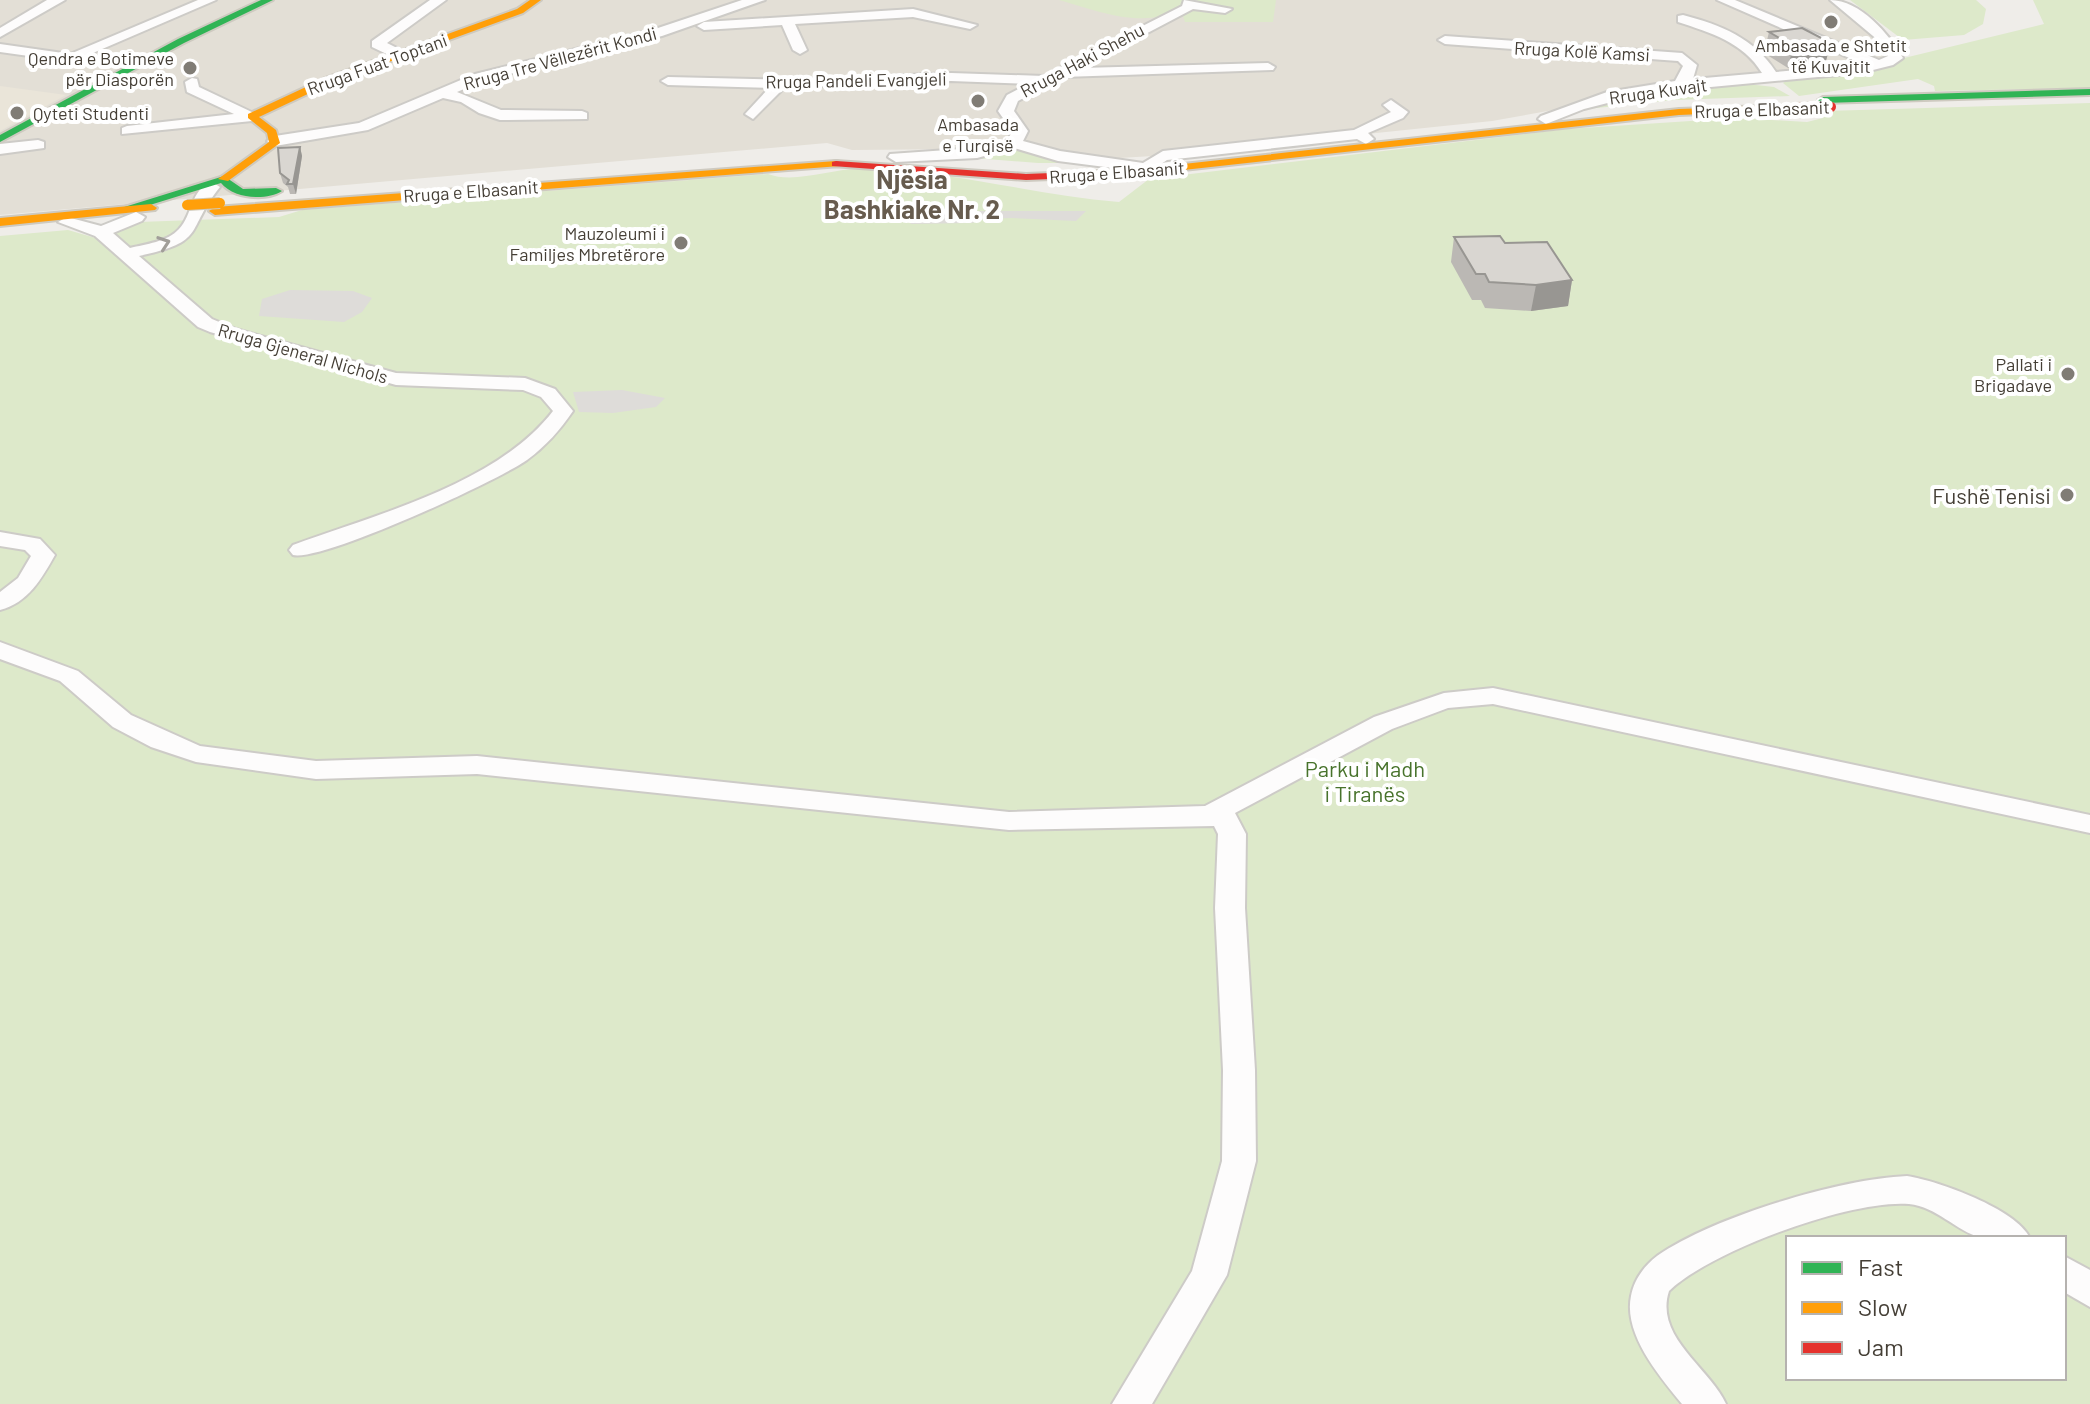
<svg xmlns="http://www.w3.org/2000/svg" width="2090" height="1404" viewBox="0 0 2090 1404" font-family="Barlow,sans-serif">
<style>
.residential{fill:#e3dfd6}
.education{fill:#eae5d9}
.green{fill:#dde9ca;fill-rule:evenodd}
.parking{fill:#dedcd9}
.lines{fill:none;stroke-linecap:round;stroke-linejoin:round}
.street-casing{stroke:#cdcbc7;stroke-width:4}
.fast-casing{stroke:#cecac0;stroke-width:4}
.slow-casing{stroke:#cecac0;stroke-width:4}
.jam-casing{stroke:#cecac0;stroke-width:4}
.street{fill:#fdfcfc;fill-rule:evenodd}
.fast{fill:#30b455;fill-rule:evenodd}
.slow{fill:#ff9f0a;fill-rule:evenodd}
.jam{fill:#e5322d;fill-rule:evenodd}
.slow-bridge-casing{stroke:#d0c9b8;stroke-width:12;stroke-linecap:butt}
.jam-bridge-casing{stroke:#d0c9b8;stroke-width:12;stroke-linecap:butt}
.slow-bridge{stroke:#ff9f0a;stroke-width:10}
.jam-bridge{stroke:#e5322d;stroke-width:10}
.wall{fill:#bbb8b4}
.shaded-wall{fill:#989692}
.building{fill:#d9d6d1;stroke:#989692;stroke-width:2}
.oneway{stroke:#a19e99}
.poi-dot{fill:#807c75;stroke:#fff;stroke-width:3}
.labels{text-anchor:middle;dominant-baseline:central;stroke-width:8;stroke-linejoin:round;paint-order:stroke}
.far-poi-label{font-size:18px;fill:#453f36;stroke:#fff;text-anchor:end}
.far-street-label{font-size:18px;fill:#453f36;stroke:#fff}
.poi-label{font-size:22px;fill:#453f36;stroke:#fff;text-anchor:end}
.park-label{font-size:22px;fill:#48732c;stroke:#fff}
.far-district-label{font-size:26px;font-weight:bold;fill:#675c4e;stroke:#fff}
</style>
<rect width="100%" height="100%" fill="#efede9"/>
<polygon class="residential" points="0,0 1837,0 1885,39 1890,62 1681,87 1492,121 1153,156 1119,158 969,149 852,150 827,143 0,215"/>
<polygon class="education" points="0,86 66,95 0,131"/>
<g class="green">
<path d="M 1059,0 L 1186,0 L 1187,2 C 1153,34 1098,11 1059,0 Z"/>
<polygon points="1197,0 1276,0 1273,22 1185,22 1183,16 1197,8 1229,8 1197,4"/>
<polygon points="1850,0 1976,0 1986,9 1983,24 1964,35 1903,40"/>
<polygon points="2033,0 2090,0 2090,88 1935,91 1934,86 1918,79 1799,96 1783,83 1788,79 1900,59 2044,24"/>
<polygon points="1747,84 1774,87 1790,96 1674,100 1587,109 1645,94"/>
<path d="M 2090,103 L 2090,1404 L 0,1404 L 0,236 L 68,230 L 99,239 L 139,222 L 279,217 L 302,210 L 768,174 C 794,184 830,169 858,169 C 946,169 1033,195 1119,202 L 1149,179 L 1567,129 L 1737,118 L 1807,122 L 1823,118 L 1826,111 ZM 1788,1238 L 2064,1238 L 2064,1378 L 1788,1378 Z"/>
<polygon points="1013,147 1095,163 1038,163 961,157"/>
</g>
<g class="parking">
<polygon points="933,208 937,211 1086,211 1076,221 1011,218 983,219 972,223 911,224 903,213"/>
<polygon points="290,290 353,291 372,298 362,312 344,322 259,316 262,299"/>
<polygon points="622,390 665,398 656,407 613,413 579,412 573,392"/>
</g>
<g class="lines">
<defs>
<g id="street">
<polygon points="47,0 65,0 0,37 0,28"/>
<polygon points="198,0 216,0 72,62 0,52 0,44 70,54"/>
<polygon points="430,0 446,0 387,43 405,52 405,58 395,58 372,47 372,41"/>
<polygon points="742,0 765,0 662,36 485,80 457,92 501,110 582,111 587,113 587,119 500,120 479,113 461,102 443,98 368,130 275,146 267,141 275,136 359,123 475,74 652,30"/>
<path d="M 1184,0 L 1232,9 L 1225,13 L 1193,9 L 1081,68 L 1268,63 L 1275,67 L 1273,70 L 1063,77 L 1018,101 L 1014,111 L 1028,131 L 1023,141 L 1060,151 L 1143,163 L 1163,151 L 1354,130 L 1391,112 L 1383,105 L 1391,100 L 1408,112 L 1403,118 L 1368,133 L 1374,139 L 1366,144 L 1357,139 L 1167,160 C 1156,168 1148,168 1137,171 L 1058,161 L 1014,148 L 977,158 L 896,162 L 888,157 L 890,154 L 976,148 L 1008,140 L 1012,131 L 998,111 L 1007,95 L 1028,84 L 951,81 L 784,88 L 753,119 L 745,114 L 769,88 L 668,85 L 661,81 L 668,77 L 799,80 L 951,73 L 1044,76 L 1182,6 Z"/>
<path d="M 1717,0 L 1735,0 L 1879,60 L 1888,56 L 1879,41 L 1830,0 C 1860,0 1889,34 1903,58 L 1893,65 L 1861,73 L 1647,93 L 1584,109 L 1546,124 L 1538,119 L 1541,116 L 1607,92 L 1675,81 L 1683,66 L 1678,61 L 1445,44 L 1438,40 L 1445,36 L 1682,53 L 1697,65 L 1693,79 L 1762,73 C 1743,42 1711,33 1678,22 L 1678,16 L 1683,15 C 1721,25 1754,38 1776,72 L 1863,64 Z"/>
<polygon points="913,9 977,25 970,29 913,17 795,24 807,50 800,54 793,50 782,25 704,30 697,26 704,22"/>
<polygon points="192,78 197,79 199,87 260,116 252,121 122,134 122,128 127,126 234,114 187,92 185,82"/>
<polygon points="38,140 44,142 44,148 0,154 0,144"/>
<path d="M 212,182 L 220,187 C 184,232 208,241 139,256 L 212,319 L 236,329 L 396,373 L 525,378 L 555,389 L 573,411 C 560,430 546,446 527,460 C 497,481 322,562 293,555 L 289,550 L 293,545 C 377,514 497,484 553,411 L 541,397 L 523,390 L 396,385 L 210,332 L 198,327 L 95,236 L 58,222 L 67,217 L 101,226 L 136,212 L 145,217 L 142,221 L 113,233 L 130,248 C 146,244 167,242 179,229 C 193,215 190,189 212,182 Z"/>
<path d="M 0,532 L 40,539 L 55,555 C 42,578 28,603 0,610 L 0,592 L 18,578 L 31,556 L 25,550 L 0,546 Z"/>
<polygon points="0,642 78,671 131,715 200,746 316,761 477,756 1009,812 1205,806 1374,717 1444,693 1493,688 2090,815 2090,833 1493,704 1448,708 1392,729 1235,813 1246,834 1245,908 1255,1070 1256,1161 1227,1275 1152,1404 1112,1404 1192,1271 1222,1161 1223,1070 1215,908 1218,834 1214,826 1009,830 477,774 316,779 196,762 151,747 113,727 60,681 0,659"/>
<path d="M 1907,1176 C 1939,1181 2016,1209 2030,1238 C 2015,1238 1995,1242 1981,1238 C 1955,1230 1937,1207 1909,1204 C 1852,1199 1710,1251 1669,1291 C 1654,1337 1710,1368 1726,1404 L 1682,1404 C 1660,1377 1623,1334 1631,1296 C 1634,1280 1644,1266 1657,1256 C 1713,1217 1839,1179 1907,1176 Z"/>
<polygon points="2064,1256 2090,1270 2090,1307 2064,1292"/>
</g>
<g id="fast">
<polygon points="261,0 273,0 184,43 0,142 0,135 178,39"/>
<polygon points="2090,89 2090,95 1823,103 1818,100 1823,97"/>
<path d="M 224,176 L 243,189 L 276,188 L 282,191 C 266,201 234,199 221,183 L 124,213 L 118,209 Z"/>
</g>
<g id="slow">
<polygon points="530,0 541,0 523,13 331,83 259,117 276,130 280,143 228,181 218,179 269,142 267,133 248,118 248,114 323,79 517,9"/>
<polygon points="1795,105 1799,106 1799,110 1679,115 1129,176 1123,173 1129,170 1679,109"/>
<polygon points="836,161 840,162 840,166 215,215 209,211 215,207"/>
<polygon points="151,204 157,208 155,210 0,226 0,218"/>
</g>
<polygon id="jam" points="836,161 1026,174 1129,170 1135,173 1129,176 1026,180 832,166 832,162"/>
</defs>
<use href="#street" class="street-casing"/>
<use href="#fast" class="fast-casing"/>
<use href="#slow" class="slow-casing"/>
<use href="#jam" class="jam-casing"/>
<use href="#street" class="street"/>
<use href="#fast" class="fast"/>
<use href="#slow" class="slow"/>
<use href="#jam" class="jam"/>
<defs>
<polyline id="slow-bridge" points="187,205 220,203"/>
<polyline id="jam-bridge" points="1795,108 1831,107"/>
</defs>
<use href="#slow-bridge" class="slow-bridge-casing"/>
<use href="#jam-bridge" class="jam-bridge-casing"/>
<use href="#slow-bridge" class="slow-bridge"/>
<use href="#jam-bridge" class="jam-bridge"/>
</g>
<g class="wall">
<polygon points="1769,32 1831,43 1825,64 1788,68 1764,53"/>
<polygon points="300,147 302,156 296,194 290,194 288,187 283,183 280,173"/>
<polygon points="1454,237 1505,243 1572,280 1568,306 1531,311 1485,308 1481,300 1472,300 1451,262"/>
</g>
<g class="shaded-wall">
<polygon points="1831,43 1825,64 1788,68 1793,46"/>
<polygon points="300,147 302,156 296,194 293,184"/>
<polygon points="1572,280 1568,306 1531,311 1536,285"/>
</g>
<g class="building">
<polygon points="1802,28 1831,43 1793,46 1769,32"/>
<polygon points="300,147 293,184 287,184 289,180 280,173 278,148"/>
<polygon points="1500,236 1505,243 1547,242 1572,280 1536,285 1489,282 1485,274 1476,274 1454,237"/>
</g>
<defs><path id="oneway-chevron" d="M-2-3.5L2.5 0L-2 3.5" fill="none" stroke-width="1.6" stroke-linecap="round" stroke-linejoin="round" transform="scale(2)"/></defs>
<use class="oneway" href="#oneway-chevron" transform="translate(164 243) rotate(-19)"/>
<g class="poi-dot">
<circle cx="1831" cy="22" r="8"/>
<circle cx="190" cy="68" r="8"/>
<circle cx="978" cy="101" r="8"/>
<circle cx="17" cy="113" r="8"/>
<circle cx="681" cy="243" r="8"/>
<circle cx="2068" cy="374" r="8"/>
<circle cx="2067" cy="495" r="8"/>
</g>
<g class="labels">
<g class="far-poi-label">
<text x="1831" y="45" text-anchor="middle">Ambasada e Shtetit<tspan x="1831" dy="21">të Kuvajtit</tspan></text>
<text x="174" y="58">Qendra e Botimeve<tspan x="174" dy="21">për Diasporën</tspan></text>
<text x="33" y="113" text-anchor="start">Qyteti Studenti</text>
<text x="978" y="124" text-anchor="middle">Ambasada<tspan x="978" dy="21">e Turqisë</tspan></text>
<text x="665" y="233">Mauzoleumi i<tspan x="665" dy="21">Familjes Mbretërore</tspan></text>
<text x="2052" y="364">Pallati i<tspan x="2052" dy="21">Brigadave</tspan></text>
</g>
<g class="far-street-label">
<text transform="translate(1582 51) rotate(3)">Rruga Kolë Kamsi</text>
<text transform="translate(560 58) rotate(-15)">Rruga Tre Vëllezërit Kondi</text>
<text transform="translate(1082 60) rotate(-28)">Rruga Haki Shehu</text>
<text transform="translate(377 64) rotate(-20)">Rruga Fuat Toptani</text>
<text transform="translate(856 80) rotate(-1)">Rruga Pandeli Evangjeli</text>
<text transform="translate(1658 91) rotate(-8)">Rruga Kuvajt</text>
<text transform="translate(1762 109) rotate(-2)">Rruga e Elbasanit</text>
<text transform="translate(1117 172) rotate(-4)">Rruga e Elbasanit</text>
<text transform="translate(471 191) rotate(-4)">Rruga e Elbasanit</text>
<text transform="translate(303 353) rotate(16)">Rruga Gjeneral Nichols</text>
</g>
<g class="poi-label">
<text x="2051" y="495">Fushë Tenisi</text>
</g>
<g class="park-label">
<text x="1365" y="768">Parku i Madh<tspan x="1365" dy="25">i Tiranës</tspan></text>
</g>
<g class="far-district-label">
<text x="912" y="178">Njësia<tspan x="912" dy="30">Bashkiake Nr. 2</tspan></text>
</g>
</g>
<rect x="1786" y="1236" width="280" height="144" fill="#ffffff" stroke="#b5b2af" stroke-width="2"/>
<rect x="1802" y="1262" width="40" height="12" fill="#30b455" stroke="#b5b2af" stroke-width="2"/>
<text x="1858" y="1276" font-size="24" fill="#453f36">Fast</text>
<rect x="1802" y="1302" width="40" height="12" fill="#ff9f0a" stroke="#b5b2af" stroke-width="2"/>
<text x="1858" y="1316" font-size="24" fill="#453f36">Slow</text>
<rect x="1802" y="1342" width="40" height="12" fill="#e5322d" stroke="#b5b2af" stroke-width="2"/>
<text x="1858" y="1356" font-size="24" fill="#453f36">Jam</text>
</svg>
